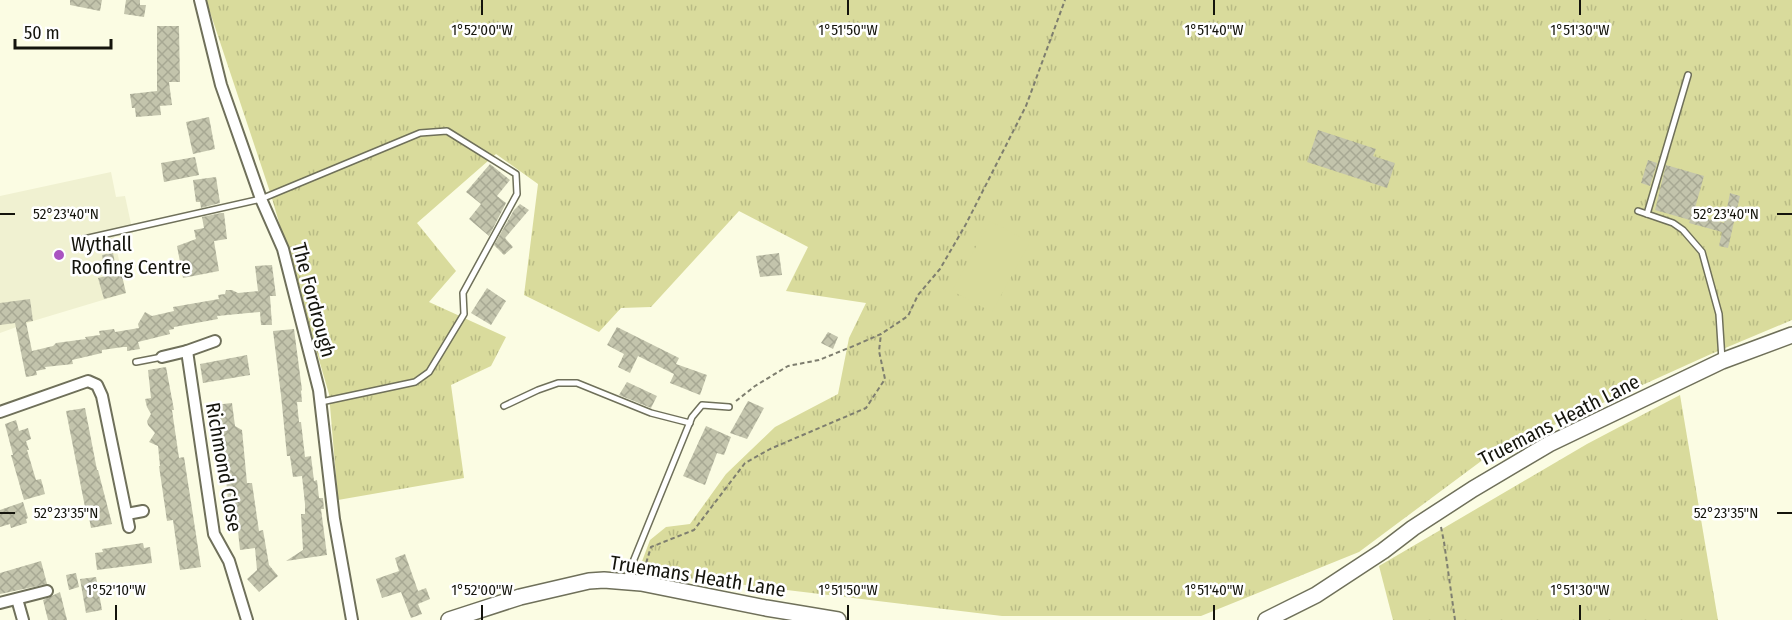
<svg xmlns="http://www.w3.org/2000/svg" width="1792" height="620" viewBox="0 0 1792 620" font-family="'Fira Sans Condensed',sans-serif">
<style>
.built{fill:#f0f1d1}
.grass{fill:url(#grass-tufts)}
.park{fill:#d9db9c}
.building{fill:url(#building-cross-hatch)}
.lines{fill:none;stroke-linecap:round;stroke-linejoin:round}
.lane-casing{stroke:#6f705a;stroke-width:8}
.street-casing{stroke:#6f705a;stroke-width:14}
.secondary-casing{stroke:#6f705a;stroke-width:18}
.path{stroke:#7e7e6f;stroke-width:2;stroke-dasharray:4.5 3;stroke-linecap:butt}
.lane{stroke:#fff;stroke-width:5}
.street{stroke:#fff;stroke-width:10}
.secondary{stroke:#fff;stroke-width:15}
.ticks{fill:none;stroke:#14140c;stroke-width:2}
.poi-dot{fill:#aa53c1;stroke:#fff;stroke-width:2}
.labels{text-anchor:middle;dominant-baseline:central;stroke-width:5;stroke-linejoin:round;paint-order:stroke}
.poi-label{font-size:20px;fill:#14140c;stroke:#fff;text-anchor:start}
.street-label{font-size:20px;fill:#14140c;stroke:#fff}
.ticks-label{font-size:15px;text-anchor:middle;fill:#14140c;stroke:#fff;stroke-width:5;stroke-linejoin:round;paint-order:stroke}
</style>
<defs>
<pattern id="grass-tufts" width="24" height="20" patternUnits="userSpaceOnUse" patternTransform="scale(1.5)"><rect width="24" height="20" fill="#d9db9c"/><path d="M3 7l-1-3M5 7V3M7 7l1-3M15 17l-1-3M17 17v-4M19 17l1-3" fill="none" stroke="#b9bb85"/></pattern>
<pattern id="building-cross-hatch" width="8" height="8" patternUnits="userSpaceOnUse" patternTransform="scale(1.5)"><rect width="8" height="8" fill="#c3c4ac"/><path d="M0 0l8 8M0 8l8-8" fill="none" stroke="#a7a893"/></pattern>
</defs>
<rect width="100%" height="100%" fill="#fbfce3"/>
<polygon class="built" points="111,172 116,197 125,196 133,233 114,237 126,293 33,321 0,333 0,196"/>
<g class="grass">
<polygon points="206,0 1792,0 1792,320 1711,354 1492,453 1359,552 1201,616 1002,616 638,572 650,540 666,527 690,524 726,474 775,427 838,394 849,338 866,303 786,291 808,247 739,211 651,307 621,308 599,332 524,295 538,184 496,154 417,223 456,271 429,302 506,337 491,366 451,385 464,478 338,500 329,394 271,195"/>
<polygon points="1680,395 1718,620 1393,620 1379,566 1587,444"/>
</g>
<polygon class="park" points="990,221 1030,242 992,312 952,291"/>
<g class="building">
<polygon points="70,0 102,0 100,11 70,5"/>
<polygon points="126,0 140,0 140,5 146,5 144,17 124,14"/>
<polygon points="157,26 179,26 180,82 169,82 172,105 160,106 161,115 136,117 135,108 132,108 130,94 157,91"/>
<polygon points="209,117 215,149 193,154 186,122"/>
<polygon points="1318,130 1376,149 1373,156 1395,163 1387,188 1307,162"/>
<polygon points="195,157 199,175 164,182 161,163"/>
<polygon points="1648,160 1657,163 1650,186 1641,183"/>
<polygon points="490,164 510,180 497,196 506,203 489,236 469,219 481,204 466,192"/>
<polygon points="1666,165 1704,176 1693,215 1724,223 1730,193 1740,196 1728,248 1719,246 1722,232 1689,223 1690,220 1655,210"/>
<polygon points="216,177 220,203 201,208 200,202 196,202 193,180"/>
<polygon points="520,204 529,210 505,238 513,247 504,255 494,245 514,210"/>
<polygon points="221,213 224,213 227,239 214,241 219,271 183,278 177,246 196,239 194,230 204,228 202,217"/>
<polygon points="113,253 117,273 121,272 126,293 104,299 98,278 106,276 102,255"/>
<polygon points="779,253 782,275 760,277 756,256"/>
<polygon points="272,265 276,296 270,296 272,325 261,325 260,312 217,316 218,319 174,327 174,329 169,330 170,334 138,342 140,349 127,351 127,347 123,347 102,350 102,353 72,360 73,364 45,367 46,369 36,371 37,375 26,377 15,323 0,325 0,303 30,299 33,321 26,322 32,351 53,346 56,343 86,339 85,337 100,335 99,331 114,329 115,332 139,328 138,324 145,312 152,316 174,311 173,307 219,299 218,295 225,294 226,290 232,290 238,293 258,291 255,266"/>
<polygon points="487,288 506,301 491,325 471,313"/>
<polygon points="617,327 679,358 676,364 707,375 700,395 670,383 674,374 638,356 630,373 618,367 624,354 607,345"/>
<polygon points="294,329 302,390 301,391 302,402 297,402 299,422 301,422 305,457 311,456 314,481 317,480 319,498 323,498 324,509 321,509 327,555 286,561 303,550 301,514 305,514 305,504 302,476 293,477 290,456 287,456 281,395 273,331"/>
<polygon points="828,332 838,337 833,349 821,343"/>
<polygon points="247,355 250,375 203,383 200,364"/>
<polygon points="166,367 174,410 172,410 179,458 184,457 201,567 180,570 173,520 167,521 159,466 160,466 158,446 149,442 155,433 148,425 147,421 151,414 147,407 145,399 151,398 148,370"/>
<polygon points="627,382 657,396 651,408 619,395"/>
<polygon points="748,401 764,408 747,439 730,433"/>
<polygon points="232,403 235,426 242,430 247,483 252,483 259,531 263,530 269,565 278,576 259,592 247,579 257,570 255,548 240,550 238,531 235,531 232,511 229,511 223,447 220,447 218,425 216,426 214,405"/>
<polygon points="85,408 97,470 98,470 112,524 91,528 87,507 85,507 66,411"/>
<polygon points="16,420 19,431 28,428 31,439 26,441 29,450 27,450 36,480 41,479 45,494 24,500 11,455 13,455 5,424"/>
<polygon points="706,426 731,437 724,455 717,453 705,485 683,476"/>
<polygon points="23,502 28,518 26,519 27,523 11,528 10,524 0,527 0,510"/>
<polygon points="143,543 144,548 150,547 152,563 97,570 95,553 103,552 102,549"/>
<polygon points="405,554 418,591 426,588 430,599 418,604 422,614 411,618 401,592 382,598 376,579 399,571 395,558"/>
<polygon points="41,561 47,584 0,594 0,573"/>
<polygon points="76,573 79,587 69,590 66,575"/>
<polygon points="96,577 102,610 86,613 80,579"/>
<polygon points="60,592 67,620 48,620 43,600"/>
</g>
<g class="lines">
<defs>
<g id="lane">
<polyline points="1638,211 1673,223 1683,230 1702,252 1719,314 1722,360"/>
<polyline points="1647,214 1688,75"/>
<polyline points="84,239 261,199 420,133 447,131 516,174 517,194 463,293 464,314 429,372 415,382 321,402"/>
<polyline points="136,362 162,357"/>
<polyline points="504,406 538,390 558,383 577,383 651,413 690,423"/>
<polyline points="626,579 692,417 702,405 729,407"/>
</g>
<g id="street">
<polyline points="200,0 221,85 261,199 283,249 319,390 334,519 352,620"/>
<polyline points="187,351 214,534 229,561 247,620"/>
<polyline points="162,357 187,351 215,341"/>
<polyline points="0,412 88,381 97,385 102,396 129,527"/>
<polyline points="127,514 143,511"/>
<polyline points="17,599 23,620"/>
<polyline points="0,603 47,591"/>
</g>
<g id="secondary">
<polyline points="449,620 520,597 589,581 604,580 641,583 766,608 838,620"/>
<polyline points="1266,620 1316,595 1383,551 1413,528 1473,489 1549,444 1722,361 1792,335"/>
</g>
</defs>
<use href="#lane" class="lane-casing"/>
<use href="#street" class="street-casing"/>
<use href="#secondary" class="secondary-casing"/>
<g class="path">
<polyline points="736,401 755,386 788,366 819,360 856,345 881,334 908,316 918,295 940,269 966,224 1026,106 1065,0"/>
<polyline points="1441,527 1444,542 1455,620"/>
<polyline points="644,570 651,547 694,530 745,463 770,449 866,408 885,379 879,351 881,334"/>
</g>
<use href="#lane" class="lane"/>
<use href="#street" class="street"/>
<use href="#secondary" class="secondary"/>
</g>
<path class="ticks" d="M 482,0 L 482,15M 848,0 L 848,15M 1214,0 L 1214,15M 1580,0 L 1580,15M 0,214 L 15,214M 1777,214 L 1792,214M 0,513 L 15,513M 1777,513 L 1792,513M 116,605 L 116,620M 482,605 L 482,620M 848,605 L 848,620M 1214,605 L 1214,620M 1580,605 L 1580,620"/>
<circle class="poi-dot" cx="59" cy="255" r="6"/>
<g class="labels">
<g class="poi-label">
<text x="71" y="244">Wythall<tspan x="71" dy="23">Roofing Centre</tspan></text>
</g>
<g class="street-label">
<text transform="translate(314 300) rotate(75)">The Fordrough</text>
<text transform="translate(1559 420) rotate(-27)">Truemans Heath Lane</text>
<text transform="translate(224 467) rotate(80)">Richmond Close</text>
<text transform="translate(698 576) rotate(9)">Truemans Heath Lane</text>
</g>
</g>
<g class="ticks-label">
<text x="482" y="35">1°52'00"W</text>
<text x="848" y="35">1°51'50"W</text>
<text x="1214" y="35">1°51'40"W</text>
<text x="1580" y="35">1°51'30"W</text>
<text x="66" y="219">52°23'40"N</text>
<text x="1726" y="219">52°23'40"N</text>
<text x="66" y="518">52°23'35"N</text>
<text x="1726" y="518">52°23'35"N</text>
<text x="116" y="595">1°52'10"W</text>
<text x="482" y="595">1°52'00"W</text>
<text x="848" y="595">1°51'50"W</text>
<text x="1214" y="595">1°51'40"W</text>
<text x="1580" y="595">1°51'30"W</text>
</g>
<path d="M15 39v9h96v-9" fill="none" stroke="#14140c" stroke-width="3"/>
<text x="24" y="39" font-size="18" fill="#14140c" stroke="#ffffff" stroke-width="4.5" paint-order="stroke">50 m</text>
</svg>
